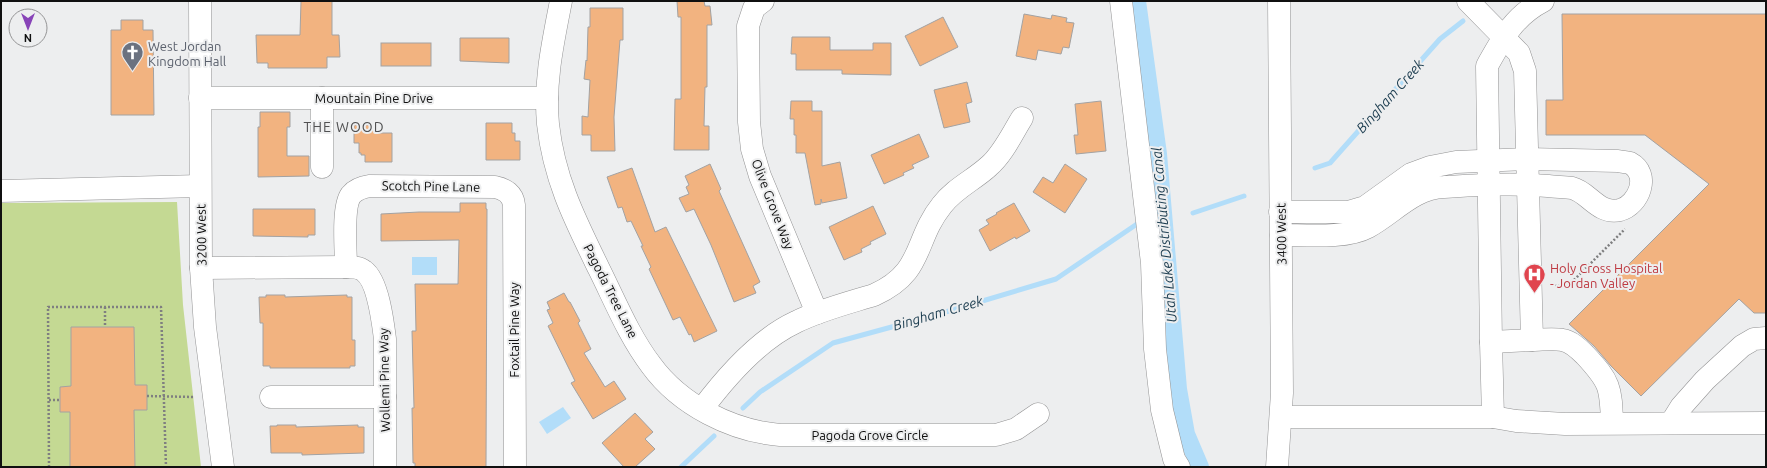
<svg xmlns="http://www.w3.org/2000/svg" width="1767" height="468" viewBox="0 0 1767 468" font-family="Ubuntu,sans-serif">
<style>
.green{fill:#c4d993}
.water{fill:#b2ddf9}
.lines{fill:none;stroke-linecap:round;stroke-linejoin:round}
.stream{stroke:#b2ddf9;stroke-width:5}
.canal{stroke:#b2ddf9;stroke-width:18}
.building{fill:#f2b380;stroke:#a3a2a2}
.minor-casing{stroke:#939394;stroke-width:23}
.path{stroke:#7f7f80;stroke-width:2.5;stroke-dasharray:2 2;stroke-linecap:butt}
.minor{stroke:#fff;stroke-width:22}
.labels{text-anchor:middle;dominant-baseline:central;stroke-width:4;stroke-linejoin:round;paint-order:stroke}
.worship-label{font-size:13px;fill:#5b616d;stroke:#edeeef;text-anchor:start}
.street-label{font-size:13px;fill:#101010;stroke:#edeeef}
.health-label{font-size:13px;fill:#be3a42;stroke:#edeeef;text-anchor:start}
.water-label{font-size:14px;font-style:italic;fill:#1a3b4e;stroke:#edeeef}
.neighbourhood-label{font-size:14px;letter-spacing:1px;fill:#515152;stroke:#edeeef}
</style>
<rect width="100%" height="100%" fill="#edeeef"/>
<polygon class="green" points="177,202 183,305 201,467 1,467 1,203"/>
<g class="water">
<rect x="412" y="257" width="25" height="18"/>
<polygon points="563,407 571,418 547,434 539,422"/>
</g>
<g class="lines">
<g class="stream">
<polyline points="1315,168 1330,163 1440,39 1463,21"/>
<polyline points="1193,213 1244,196"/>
<polyline points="743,408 760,392 833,343 932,316 1056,279 1137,224"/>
<polyline points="681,467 714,436"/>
</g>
<polyline class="canal" points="1137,1 1158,154 1178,389 1186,434 1200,467"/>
</g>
<g class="building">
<polygon points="301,1 332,1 332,35 339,35 340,57 327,57 327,68 268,68 268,63 257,63 256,35 300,35"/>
<polygon points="677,1 704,1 705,6 710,6 712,25 707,25 707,87 705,87 704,126 709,126 709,150 674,150 675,99 681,99 681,17 678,17"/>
<polygon points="590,8 623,8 623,40 620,40 614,117 615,151 591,151 591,135 582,135 582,116 588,117 590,80 584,79 586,60 587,61 588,27 590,27"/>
<polygon points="1024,14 1051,19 1052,15 1067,18 1066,22 1074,23 1069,48 1063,47 1061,54 1038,50 1036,60 1016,56"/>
<polygon points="1562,14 1766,14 1766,313 1754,313 1739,299 1641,396 1611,366 1594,346 1569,324 1709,184 1645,135 1546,135 1546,100 1563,100"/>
<polygon points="943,17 958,47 920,66 905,36"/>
<polygon points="121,20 143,20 143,30 153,30 154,115 111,115 111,30 121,30"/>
<polygon points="792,37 830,37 830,50 873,50 873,43 891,43 891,75 842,74 842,70 796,70 796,54 791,54"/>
<polygon points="460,38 509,38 509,63 460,61"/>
<rect x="381" y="43" width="50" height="23"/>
<polygon points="967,82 972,102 966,104 970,122 944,128 934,90"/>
<polygon points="791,101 812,101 812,111 822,111 822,166 840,162 847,198 822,203 821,199 821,204 815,205 805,153 796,153 796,135 794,135 794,119 790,119"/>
<polygon points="1101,101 1106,151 1076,154 1074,135 1078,135 1075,104"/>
<polygon points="260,112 290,112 290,127 287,127 287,156 309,156 309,176 258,177 258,127 260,127"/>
<polygon points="486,123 512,123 512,133 515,133 515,141 520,141 520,160 486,160"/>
<polygon points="354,125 375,125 376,133 392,133 392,162 365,162 365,155 361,155 361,153 359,153 359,143 354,143"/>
<polygon points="919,134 929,157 912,165 914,168 903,173 904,175 884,184 871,155"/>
<polygon points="710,164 721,189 719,191 760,282 753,286 756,293 734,302 711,245 694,209 686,212 679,198 689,194 686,187 689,185 685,176"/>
<polygon points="1065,164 1087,179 1065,213 1033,192 1043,177 1053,183"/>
<polygon points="632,168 655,232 666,227 717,331 694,342 691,334 689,335 680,317 673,320 649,269 651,267 641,246 643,246 631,221 627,222 622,207 618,208 607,177"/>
<polygon points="460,203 486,203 486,209 487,209 486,467 415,467 415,463 413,463 412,408 414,408 412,331 416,331 415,284 458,284 459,240 381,241 381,214 419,212 460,212"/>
<polygon points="1014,203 1030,231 1016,239 1015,237 990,251 979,230 989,224 986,220 997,214 996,213"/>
<polygon points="873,206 886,234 870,242 871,244 861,249 862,252 844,260 829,227"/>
<polygon points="253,209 315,209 315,235 308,235 308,237 253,236"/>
<polygon points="564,293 569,302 570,302 580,321 578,323 591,349 584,353 605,387 614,381 626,399 593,419 571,383 575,381 548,326 553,323 547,310 550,309 547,302"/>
<polygon points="266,295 285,295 285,297 347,295 347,297 352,297 352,340 355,340 355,366 350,366 350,368 270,368 270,366 263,366 263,323 260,323 259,297 266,297"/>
<polygon points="71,327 134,327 135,385 147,385 147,410 134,410 135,467 70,467 70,412 60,412 60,387 71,386"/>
<polygon points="635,413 653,432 645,439 655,449 635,467 624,467 602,443"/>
<polygon points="277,425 296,425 296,427 358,425 358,427 364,427 364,453 302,455 302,453 271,453 270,426 277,426"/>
</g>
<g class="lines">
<defs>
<g id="minor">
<polyline points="200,1 201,268 205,327 223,467"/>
<path d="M 561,1 C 553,42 544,82 548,124 C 554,179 575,220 599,269 C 615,301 629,336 651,365 C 680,405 732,431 780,435 L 996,435 L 1016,429 L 1038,414"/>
<polyline points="763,1 754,8 748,26 749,122 752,149 760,176 817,313"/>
<polyline points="1121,1 1152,263 1155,349 1162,410 1174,459 1179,467"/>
<polyline points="1468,1 1519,53 1525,71 1532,340 1491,342"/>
<polyline points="200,98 547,98"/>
<polyline points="322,98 322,167"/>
<polyline points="1,191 200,186"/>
<path d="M 1280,212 L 1348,212 L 1365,207 L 1411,174 L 1430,167 L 1456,162 L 1527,159 L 1618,161 C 1621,162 1627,162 1630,163 C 1651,174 1639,205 1620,210 C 1598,215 1589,192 1572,188 C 1564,187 1555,187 1548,186 C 1514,183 1478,185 1444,187 C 1413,188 1394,213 1368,227 C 1346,239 1306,235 1281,235"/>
<path d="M 346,267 C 346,251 342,207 351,195 C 356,189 363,187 370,186 L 495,187 C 505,189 513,194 514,205 L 515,467"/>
<path d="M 201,268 L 346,267 C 353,267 359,267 364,271 C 378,281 383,323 385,339 L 385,467"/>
<path d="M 1532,340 C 1541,340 1553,338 1562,340 C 1571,341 1579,349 1585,355 C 1610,382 1611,387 1612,423"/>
<polyline points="271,397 385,397"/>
<path d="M 702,409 C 726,377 759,339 796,322 C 820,310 848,303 874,295 C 925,272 913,241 942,205 C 955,188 974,180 989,166 C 1003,154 1012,134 1022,118"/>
<path d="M 1281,417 L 1493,417 L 1491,342 L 1487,66 C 1502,39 1514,16 1543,1"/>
<polyline points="1493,417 1516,421 1565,424 1766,423"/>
<polyline points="1671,423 1681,407 1705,380 1742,346 1754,339 1766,338"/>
<polyline points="1277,467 1282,393 1279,1"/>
</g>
</defs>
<use href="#minor" class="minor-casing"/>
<g class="path">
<polyline points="1555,286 1565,284 1574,280 1625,229"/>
<polyline points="105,307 105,327"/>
<polyline points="147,396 194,397"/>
<polyline points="49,400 60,400"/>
<polyline points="49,467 48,307 161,307 166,467"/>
</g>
<use href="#minor" class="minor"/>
</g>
<defs>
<symbol id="church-pin" viewBox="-11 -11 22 30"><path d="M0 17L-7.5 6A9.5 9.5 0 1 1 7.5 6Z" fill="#6b7280" stroke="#edeeef"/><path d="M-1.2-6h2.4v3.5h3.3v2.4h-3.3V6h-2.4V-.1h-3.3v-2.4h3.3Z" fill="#fff"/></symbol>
<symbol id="hospital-pin" viewBox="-11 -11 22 30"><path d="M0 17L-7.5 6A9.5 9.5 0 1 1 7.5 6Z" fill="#e0444e" stroke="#edeeef"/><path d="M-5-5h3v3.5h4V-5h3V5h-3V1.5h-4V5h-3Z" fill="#fff"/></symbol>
</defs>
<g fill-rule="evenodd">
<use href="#church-pin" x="120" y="40" width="25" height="34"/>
<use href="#hospital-pin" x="1522" y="262" width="25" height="34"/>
</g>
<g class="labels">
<g class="worship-label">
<text x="148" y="46">West Jordan<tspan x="148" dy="15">Kingdom Hall</tspan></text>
</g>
<g class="street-label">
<text x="374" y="98">Mountain Pine Drive</text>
<text transform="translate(431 186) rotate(1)">Scotch Pine Lane</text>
<text transform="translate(773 204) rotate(69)">Olive Grove Way</text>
<text transform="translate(1281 234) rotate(-91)">3400 West</text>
<text transform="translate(201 235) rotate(-91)">3200 West</text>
<text transform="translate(611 291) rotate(63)">Pagoda Tree Lane</text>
<text transform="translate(514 330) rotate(-90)">Foxtail Pine Way</text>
<text transform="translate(384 380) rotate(-91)">Wollemi Pine Way</text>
<text x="870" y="435">Pagoda Grove Circle</text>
</g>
<g class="health-label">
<text x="1550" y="268">Holy Cross Hospital<tspan x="1550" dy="15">- Jordan Valley</tspan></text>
</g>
<g class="water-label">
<text transform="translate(1390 96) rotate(-48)">Bingham Creek</text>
<text transform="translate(1164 235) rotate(-95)">Utah Lake Distributing Canal</text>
<text transform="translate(938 313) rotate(-16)">Bingham Creek</text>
</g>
<g class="neighbourhood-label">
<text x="344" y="127">THE WOOD</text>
</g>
</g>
<rect width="1767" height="468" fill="none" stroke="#101010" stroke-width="4"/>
<g transform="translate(28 28) rotate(180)"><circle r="19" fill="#edeeef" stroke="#959596"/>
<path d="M0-3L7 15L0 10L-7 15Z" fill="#8844b8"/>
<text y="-6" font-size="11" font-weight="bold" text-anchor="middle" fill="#101010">N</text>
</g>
</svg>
